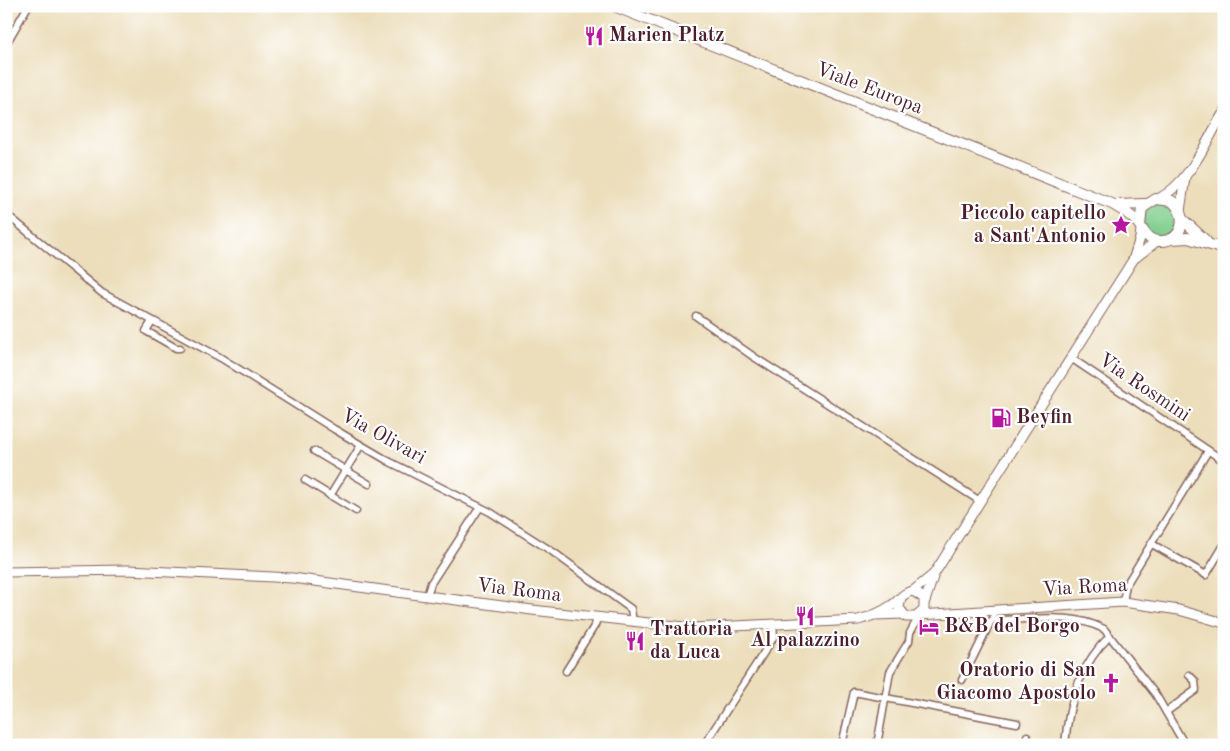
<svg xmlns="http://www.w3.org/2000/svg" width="1230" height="751" viewBox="0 0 1230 751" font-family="'Old Standard TT',serif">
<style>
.green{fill:#7fcd8c;stroke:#64765c}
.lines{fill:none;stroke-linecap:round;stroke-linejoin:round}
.street-casing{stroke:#83625d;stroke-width:9}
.secondary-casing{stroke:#83625d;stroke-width:11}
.primary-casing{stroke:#83625d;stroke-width:12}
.street{stroke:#fff;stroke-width:6}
.secondary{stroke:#fff;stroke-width:9}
.primary{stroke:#fff;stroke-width:10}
.labels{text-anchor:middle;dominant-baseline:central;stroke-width:4.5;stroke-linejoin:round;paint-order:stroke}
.poi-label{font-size:20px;font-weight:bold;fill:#4a1f2b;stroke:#fff;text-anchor:start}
.street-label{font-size:20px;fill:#4a1f2b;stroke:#fff}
</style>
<rect width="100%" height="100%" fill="#fff"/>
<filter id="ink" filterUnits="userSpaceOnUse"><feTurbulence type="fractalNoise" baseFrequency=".02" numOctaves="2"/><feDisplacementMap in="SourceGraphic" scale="10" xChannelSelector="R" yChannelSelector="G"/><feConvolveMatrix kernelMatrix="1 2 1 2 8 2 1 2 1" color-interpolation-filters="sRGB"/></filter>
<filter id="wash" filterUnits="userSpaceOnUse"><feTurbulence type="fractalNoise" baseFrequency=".0096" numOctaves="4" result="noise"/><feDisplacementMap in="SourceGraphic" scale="20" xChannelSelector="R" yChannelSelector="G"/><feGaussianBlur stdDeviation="1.12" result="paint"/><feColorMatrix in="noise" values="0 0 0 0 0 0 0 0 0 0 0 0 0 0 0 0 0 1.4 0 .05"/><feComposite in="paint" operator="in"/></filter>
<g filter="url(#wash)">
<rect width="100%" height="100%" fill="#ecdebb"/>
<circle class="green" cx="1161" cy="220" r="17"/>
</g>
<g filter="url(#ink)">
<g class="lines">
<defs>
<g id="street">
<polyline points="6,44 28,6"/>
<polyline points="6,214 102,293 221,358 334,429 390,462 490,512 553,552 631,609 633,622"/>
<polyline points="696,316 754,357 980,501"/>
<polyline points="152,321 146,331 176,348 180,348"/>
<polyline points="1071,358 1224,461"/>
<polyline points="314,451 369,484"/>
<polyline points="305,480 356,511"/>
<polyline points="330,496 361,445"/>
<polyline points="1152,544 1206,575 1224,545"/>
<polyline points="427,596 431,583 480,507"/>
<polyline points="1123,602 1126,585 1208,451"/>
<path d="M 993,610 L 994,619 L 999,620 C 1035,620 1071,612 1104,629 L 1156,695 L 1185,745"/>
<polyline points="566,671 595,625 597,618"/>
<polyline points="962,680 991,621 994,619"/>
<polyline points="1166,712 1196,690 1195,681 1189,675"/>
<polyline points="6,743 10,745"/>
<polyline points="704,745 770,643 774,636 773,625"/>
<polyline points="842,745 854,692 1017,723"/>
<polyline points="877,745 890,672 909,641 910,633 919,616"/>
<polyline points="1025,745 1027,736"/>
<path d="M 1065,745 C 1068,705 1080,664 1110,636"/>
</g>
<g id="secondary">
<path d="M 1160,198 C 1191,181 1206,141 1224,112"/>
<polyline points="1180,211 1185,177"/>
<polyline points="1135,258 1157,241"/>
<path d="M 6,572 L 128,570 L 292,578 L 532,610 L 694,628 L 858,620 C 871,617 882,612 892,605 C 900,600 903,592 913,591 L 924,598 L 924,610 L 916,617 L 906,617 L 899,608 L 901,597"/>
<polyline points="913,591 934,574"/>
<polyline points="925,601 934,574 1133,260 1140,238 1141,229"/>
<polyline points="875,615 903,614"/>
<polyline points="920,615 1123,602 1179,610 1224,623"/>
<polyline points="1218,745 1224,741"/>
</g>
<g id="primary">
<path d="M 614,6 L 1112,204 C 1120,209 1129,213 1135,220 C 1144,228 1145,242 1161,241 C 1184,241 1188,214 1172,201 L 1156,199 L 1142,208 L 1140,225"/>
<polyline points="1117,205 1145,204"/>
<polyline points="1182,219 1206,241"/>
<polyline points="1171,239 1188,238 1224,249"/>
</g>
</defs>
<use href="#street" class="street-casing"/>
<use href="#secondary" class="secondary-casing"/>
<use href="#primary" class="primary-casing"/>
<use href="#street" class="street"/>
<use href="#secondary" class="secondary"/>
<use href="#primary" class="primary"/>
</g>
</g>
<defs>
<symbol id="restaurant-bare" viewBox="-9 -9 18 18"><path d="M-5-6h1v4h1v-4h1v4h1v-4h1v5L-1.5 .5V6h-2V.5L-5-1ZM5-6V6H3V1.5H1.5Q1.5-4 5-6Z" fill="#b5179e" stroke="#fff" stroke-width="2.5" paint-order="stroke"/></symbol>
<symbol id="sight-bare" viewBox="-9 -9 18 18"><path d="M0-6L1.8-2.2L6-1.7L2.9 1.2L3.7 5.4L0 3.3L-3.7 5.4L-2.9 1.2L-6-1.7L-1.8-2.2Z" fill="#b5179e" stroke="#fff" stroke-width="2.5" paint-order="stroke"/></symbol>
<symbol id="fuel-bare" viewBox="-9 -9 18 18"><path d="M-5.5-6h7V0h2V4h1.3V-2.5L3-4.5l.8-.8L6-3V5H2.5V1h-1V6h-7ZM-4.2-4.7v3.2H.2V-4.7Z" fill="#b5179e" stroke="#fff" stroke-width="2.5" paint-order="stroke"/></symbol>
<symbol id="hotel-bare" viewBox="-9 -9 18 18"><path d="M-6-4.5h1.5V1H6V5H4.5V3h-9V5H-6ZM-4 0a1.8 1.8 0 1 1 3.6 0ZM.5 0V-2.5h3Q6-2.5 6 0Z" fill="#b5179e" stroke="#fff" stroke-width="2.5" paint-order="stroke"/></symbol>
<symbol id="church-bare" viewBox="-9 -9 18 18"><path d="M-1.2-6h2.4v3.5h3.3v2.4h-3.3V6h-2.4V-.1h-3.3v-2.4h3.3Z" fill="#b5179e" stroke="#fff" stroke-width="2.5" paint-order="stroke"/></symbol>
</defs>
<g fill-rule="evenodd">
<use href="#restaurant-bare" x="580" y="22" width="28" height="28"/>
<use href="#sight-bare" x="1107" y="211" width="28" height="28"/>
<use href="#fuel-bare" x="987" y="404" width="28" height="28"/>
<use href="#restaurant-bare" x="791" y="602" width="28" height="28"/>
<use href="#hotel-bare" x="915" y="613" width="28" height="28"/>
<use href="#restaurant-bare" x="621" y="627" width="28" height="28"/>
<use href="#church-bare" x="1097" y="669" width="28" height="28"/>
</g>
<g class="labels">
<g class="poi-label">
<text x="609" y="36">Marien Platz</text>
<text x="1106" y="214" text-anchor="end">Piccolo capitello<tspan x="1106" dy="23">a Sant'Antonio</tspan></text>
<text x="1016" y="418">Beyfin</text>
<text x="944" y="627">B&amp;B del Borgo</text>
<text x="650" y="630">Trattoria<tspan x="650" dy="23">da Luca</tspan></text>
<text x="805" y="641" text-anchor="middle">Al palazzino</text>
<text x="1096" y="671" text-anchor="end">Oratorio di San<tspan x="1096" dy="23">Giacomo Apostolo</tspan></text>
</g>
<g class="street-label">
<text transform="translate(869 89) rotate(21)">Viale Europa</text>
<text transform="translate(1144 388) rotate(34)">Via Rosmini</text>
<text transform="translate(383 437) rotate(29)">Via Olivari</text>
<text transform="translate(1085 588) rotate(-3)">Via Roma</text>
<text transform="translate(519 591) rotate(7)">Via Roma</text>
</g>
</g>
<rect width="1230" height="751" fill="none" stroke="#fff" stroke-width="25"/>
</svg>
